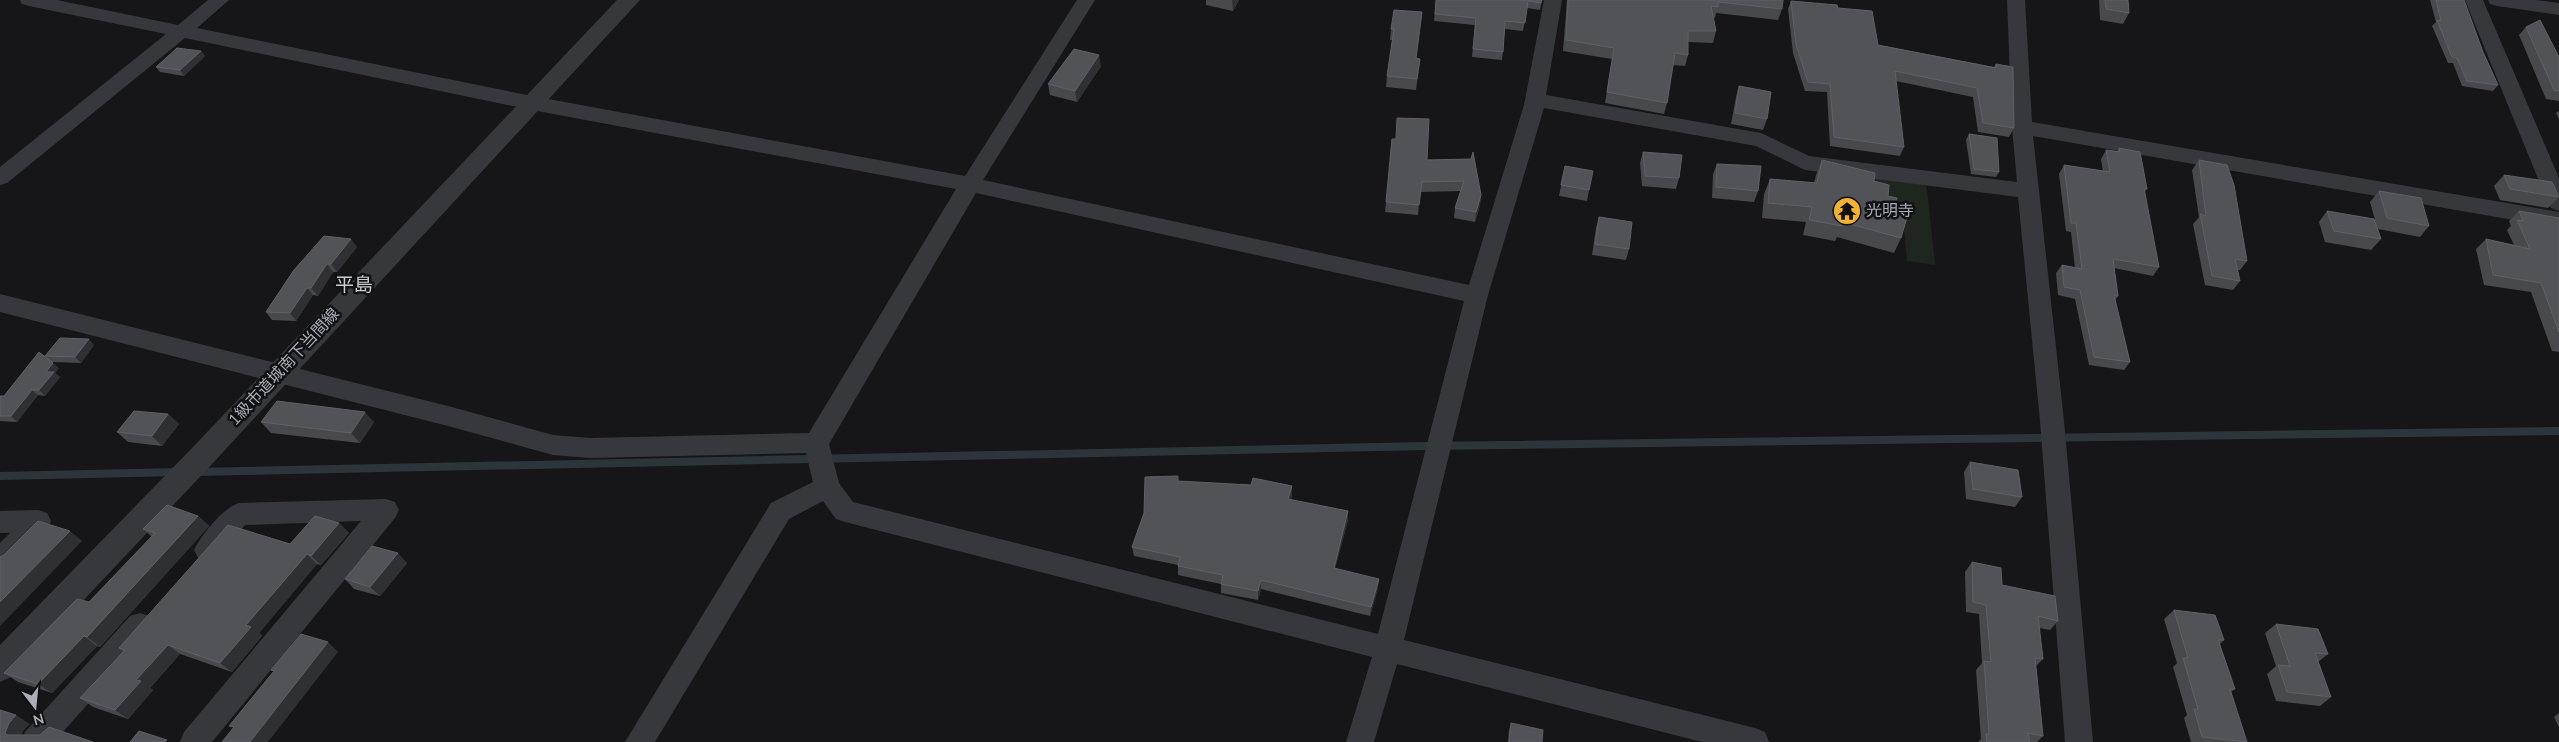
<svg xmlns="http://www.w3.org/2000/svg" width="2559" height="742" viewBox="0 0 2559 742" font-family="'Nunito Sans','Noto Sans JP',sans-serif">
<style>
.green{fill:#1e261f}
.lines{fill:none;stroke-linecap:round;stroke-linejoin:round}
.stream{stroke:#2c353c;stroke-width:8}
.minor{fill:#37383d;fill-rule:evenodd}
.tertiary{fill:#37383d;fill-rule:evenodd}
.wall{fill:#47494d}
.shaded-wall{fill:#2f3033}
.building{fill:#525359;stroke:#5f6168}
.labels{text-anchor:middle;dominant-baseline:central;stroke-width:5;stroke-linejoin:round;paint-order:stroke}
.poi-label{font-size:16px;fill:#a8adb8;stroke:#111113;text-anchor:start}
.street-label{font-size:16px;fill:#a8adb8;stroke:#111113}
.quarter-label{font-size:19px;fill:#c9ccd4;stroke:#111113}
</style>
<rect width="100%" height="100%" fill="#161618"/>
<polygon class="green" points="1875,173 1926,180 1935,265 1907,261 1904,227 1877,192"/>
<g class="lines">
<g class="stream">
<polyline points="196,472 1426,446 2559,431"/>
<polyline points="0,476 177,472"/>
</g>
<g class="minor">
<path d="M 20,0 L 57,0 L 178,25 L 208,0 L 229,0 L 197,28 L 532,96 L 965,176 L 1077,0 L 1095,0 L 983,180 L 1469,285 L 1524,105 L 1544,0 L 1562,0 L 1546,95 L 1761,133 L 1809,156 L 2017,182 L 2012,127 L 2007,0 L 2025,0 L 2032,122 L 2559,212 L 2559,228 L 2033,136 L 2064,421 L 2093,742 L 2065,742 L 2040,421 L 2018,197 L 1805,170 L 1756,146 L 1544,108 L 1488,295 L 1404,640 L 1755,728 L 1765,732 L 1769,742 L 1702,742 L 1397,664 L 1374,742 L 1346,742 L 1372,657 L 845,522 L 836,519 L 823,501 L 789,519 L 655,742 L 625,742 L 771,503 L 813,482 L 806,453 L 590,458 L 553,455 L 448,426 L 0,312 L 0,294 L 448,406 L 553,435 L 590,438 L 809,433 L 956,189 L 532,110 L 185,38 L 7,183 L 0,185 L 0,167 L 166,34 L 29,6 L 22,4 ZM 976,193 L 1464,301 L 1378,634 L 853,502 L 839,483 L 829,444 Z"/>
<polygon points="2465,0 2483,0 2559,178 2559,211 2551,208 2548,203"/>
<polygon points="2488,0 2536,0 2559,3 2559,15 2497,6 2490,4"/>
<path d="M 386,499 L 395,502 L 399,510 L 395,518 L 212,742 L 180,742 L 184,732 L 361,521 L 245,525 C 233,539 219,566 198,558 L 194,550 C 202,534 222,509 239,503 Z"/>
<polygon points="38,510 47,513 51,521 47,529 9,568 0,571 0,543 10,533 0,533 0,511"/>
<polygon points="140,613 150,616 154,625 150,634 54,742 21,742 25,732 130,616"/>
</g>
<polygon class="tertiary" points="617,0 640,0 213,463 11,677 0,682 0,645 193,447"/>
</g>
<g class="wall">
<polygon points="1206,0 1239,0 1233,11 1206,5"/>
<polygon points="1436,0 1542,0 1540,10 1527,8 1523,31 1505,29 1502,60 1472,57 1475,25 1434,21"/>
<polygon points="1567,0 1783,0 1782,9 1778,20 1716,13 1715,18 1714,18 1716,31 1713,43 1688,42 1688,55 1685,66 1673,65 1667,103 1664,114 1605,103 1612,59 1563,51"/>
<polygon points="2099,0 2128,0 2129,13 2123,24 2100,20"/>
<polygon points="2430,0 2464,0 2483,52 2498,85 2493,91 2462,86 2453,63 2448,63 2432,26 2436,22"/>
<polygon points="1791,1 1838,8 1878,45 1994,67 1996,64 2014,128 2009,137 1978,132 1973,97 1896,81 1904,147 1900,156 1830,146 1827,92 1805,91 1793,53 1788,9"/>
<polygon points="1422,12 1416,59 1420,59 1416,90 1386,87 1387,76 1393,40 1390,40 1391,29"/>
<polygon points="2526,27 2559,57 2559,101 2546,99 2519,35"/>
<polygon points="201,51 205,56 184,76 160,72 156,67"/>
<polygon points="1101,66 1077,102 1050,95 1048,84"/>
<polygon points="1739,86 1767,119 1763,130 1731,124 1736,97"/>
<polygon points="2559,111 2559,119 2556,113"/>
<polygon points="1969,134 1999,172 1996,177 1971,174 1966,140"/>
<polygon points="1392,139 1427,160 1471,159 1481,195 1480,205 1475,222 1454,218 1455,208 1461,191 1420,192 1418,215 1385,212"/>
<polygon points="2119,148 2147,189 2144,193 2159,267 2153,276 2114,268 2118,296 2115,300 2130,362 2124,370 2089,365 2075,299 2058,295 2056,273 2062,265 2075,268 2071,232 2066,231 2059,174 2064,165 2103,171 2101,159 2106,150 2117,151"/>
<polygon points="1643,152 1679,178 1676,189 1642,186 1640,163"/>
<polygon points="1822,160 1874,181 1888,196 1895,208 1901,238 1894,253 1837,237 1835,241 1803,235 1806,222 1762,218 1764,194 1770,179 1814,183 1816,175"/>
<polygon points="2199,160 2247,261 2240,270 2238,270 2240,281 2233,290 2205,285 2193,224 2199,217 2192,170"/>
<polygon points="1717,164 1758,191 1754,202 1712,198 1713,174"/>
<polygon points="1565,166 1589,190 1587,201 1559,196"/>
<polygon points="2504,175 2559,197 2548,208 2500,200 2494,186"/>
<polygon points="2379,191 2429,226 2420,237 2378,229 2381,239 2371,250 2325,242 2319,222 2327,211 2375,220 2370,202"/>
<polygon points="2519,211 2559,218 2559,352 2552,351 2531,292 2484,285 2476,249 2486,239 2514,245 2507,230 2511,226 2509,221"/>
<polygon points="1599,217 1629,249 1626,260 1592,255 1596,228"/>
<polygon points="357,247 337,272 333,272 318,296 313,295 296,321 272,320 266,312 294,270"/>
<polygon points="94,345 81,363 51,362 45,356"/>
<polygon points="59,368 55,373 60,377 45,396 38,395 17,422 0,421 0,396 4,396"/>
<polygon points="168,414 179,424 162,446 128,442 117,432"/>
<polygon points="261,422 374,422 360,443 271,433"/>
<polygon points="1970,462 2022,497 2015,507 1966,499 1964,472"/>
<polygon points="1178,476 1178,481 1251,485 1292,486 1292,495 1291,500 1348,511 1348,520 1335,568 1378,588 1370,616 1261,589 1258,600 1221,593 1221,584 1178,575 1178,565 1134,556 1132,547"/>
<polygon points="198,516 209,526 100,647 97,646 52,693 18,682 4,673 89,602 152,537 143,529"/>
<polygon points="339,523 349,533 321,565 317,564 259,633 262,636 232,672 180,654 150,688 153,690 128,719 93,707 80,698 123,652 119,648 290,544"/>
<polygon points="1972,562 2002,585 2058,621 2050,630 2039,628 2043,659 2036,666 2043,736 2037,742 1978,742 1981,739 1976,670 1982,663 1979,614 1966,612 1965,572"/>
<polygon points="407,563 380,596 354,589 345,579"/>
<polygon points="2174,610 2224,640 2220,644 2235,689 2231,692 2247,742 2191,742 2184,718 2187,715 2173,667 2177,663 2164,619"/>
<polygon points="2276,624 2328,654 2318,662 2331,697 2320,706 2276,701 2267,674 2276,666 2265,633"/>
<polygon points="2559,713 2559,727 2554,717"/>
<polygon points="1511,723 1542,742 1508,742 1509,730"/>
</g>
<g class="shaded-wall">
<polygon points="1232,0 1239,0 1233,11"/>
<polygon points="201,51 205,56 184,76 180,70"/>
<polygon points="1099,55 1101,66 1077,102 1075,91"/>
<polygon points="1481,195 1480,205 1475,222 1476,212"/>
<polygon points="351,239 357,247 337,272 331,264"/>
<polygon points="327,264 333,272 318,296 311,288"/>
<polygon points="307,288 313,295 296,321 290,313"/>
<polygon points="89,339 94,345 81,363 75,357"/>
<polygon points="53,363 59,368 55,373 60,377 45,396 39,390 46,372"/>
<polygon points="32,390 38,395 17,422 11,416"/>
<polygon points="365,412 374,422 360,443 351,433"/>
<polygon points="168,414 179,424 162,446 152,436"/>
<polygon points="1292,486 1292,495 1288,509 1288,499"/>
<polygon points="1348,511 1348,520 1333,577 1334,568"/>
<polygon points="198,516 209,526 100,647 87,637"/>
<polygon points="339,523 349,533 321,565 311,556"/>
<polygon points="70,531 82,541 0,626 0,602"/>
<polygon points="398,553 407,563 380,596 370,587"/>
<polygon points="307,554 317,564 259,633 262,636 232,672 220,663 246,625"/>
<polygon points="1379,579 1378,588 1370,616 1371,607"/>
<polygon points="1261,580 1261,589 1258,600 1258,591"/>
<polygon points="84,636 97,646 52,693 38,684"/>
<polygon points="328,642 338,652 268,742 250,742"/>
<polygon points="168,645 180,654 150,688 153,690 128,719 115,710 136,680"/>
<polygon points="16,715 30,724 23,731 19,741 7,735 5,733 9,723"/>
</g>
<g class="building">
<polygon points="1436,0 1542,0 1541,3 1528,1 1525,23 1505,21 1503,52 1473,49 1476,18 1435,14"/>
<polygon points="1568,0 1783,0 1782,9 1718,2 1718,7 1711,6 1716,31 1688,31 1688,55 1675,53 1667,103 1607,92 1614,48 1566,40"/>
<polygon points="2105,0 2128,0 2129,13 2106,9"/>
<polygon points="2436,0 2464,0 2483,52 2498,85 2467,81 2457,58 2452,57 2437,20 2441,21"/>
<polygon points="1791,1 1837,5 1838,8 1872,11 1878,45 1996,68 1996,64 2013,67 2014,128 1983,123 1977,88 1895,71 1904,147 1834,137 1830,84 1808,82 1796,44"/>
<polygon points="1394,10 1422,12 1416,58 1420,59 1417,79 1387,76 1394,29 1391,29"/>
<polygon points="2540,20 2559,57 2559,91 2554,90 2526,27"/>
<polygon points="177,48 201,51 180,70 156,67"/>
<polygon points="1074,49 1099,55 1075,91 1048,84"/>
<polygon points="1739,86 1771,92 1767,119 1735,113"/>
<polygon points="1397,118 1429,119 1427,160 1471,159 1473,152 1481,195 1476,212 1455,208 1464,181 1422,182 1419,205 1386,202 1392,139 1396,139"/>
<polygon points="1969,134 1997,138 1999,172 1974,169"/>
<polygon points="2119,148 2140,152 2147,189 2144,188 2159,267 2113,259 2118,296 2114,295 2130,362 2094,357 2080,290 2064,287 2062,265 2082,269 2076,223 2071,223 2064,165 2110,172 2106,150 2120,152"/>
<polygon points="1643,152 1682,155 1679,178 1645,176"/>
<polygon points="1822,160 1875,173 1874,181 1889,185 1888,196 1897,198 1895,208 1908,214 1901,238 1843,222 1842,226 1809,220 1812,207 1768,203 1770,179 1817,183"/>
<polygon points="2199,160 2227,165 2234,185 2247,261 2235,259 2240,281 2212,276 2200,214 2206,216"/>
<polygon points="1717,164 1761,166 1758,191 1716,187"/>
<polygon points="1565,166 1593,171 1589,190 1561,185"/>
<polygon points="2504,175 2552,182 2559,197 2510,189"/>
<polygon points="2379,191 2421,198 2429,226 2387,218"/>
<polygon points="2327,211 2374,219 2381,239 2334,231"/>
<polygon points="2519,211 2559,218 2559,332 2541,283 2493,275 2486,239 2530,249 2517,220 2523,221"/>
<polygon points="1599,217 1632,222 1629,249 1595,244"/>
<polygon points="324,236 351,239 331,264 327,264 311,288 307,288 290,313 266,312 294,270"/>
<polygon points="60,338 89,339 75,357 45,356"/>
<polygon points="39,352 53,363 46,372 54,372 39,390 32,390 11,416 0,416 0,396 4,396"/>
<polygon points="277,401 365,412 351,433 261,422"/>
<polygon points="134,411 168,414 152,436 117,432"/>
<polygon points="1970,462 2018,470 2022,497 1973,489"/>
<polygon points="1178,476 1178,481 1251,485 1253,478 1292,486 1288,499 1348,511 1334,568 1379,579 1371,607 1261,580 1258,591 1221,584 1223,575 1178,566 1180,557 1132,547 1144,513 1145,477"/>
<polygon points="167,505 198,516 87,637 84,636 38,684 4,673 77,599 89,602 155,533 143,529"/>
<polygon points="315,516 339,523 311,556 307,554 246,625 251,627 220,663 168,645 136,680 141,681 115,710 80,698 125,650 119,648 228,525 290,544"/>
<polygon points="38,521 70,531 0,602 0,557 4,555"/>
<polygon points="372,546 398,553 370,587 345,579"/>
<polygon points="1972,562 2001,568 2002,585 2055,596 2058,621 2038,616 2043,659 2035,658 2043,736 2028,733 2030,742 1987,742 1986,734 1989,734 1984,661 1991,662 1986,605 1973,602"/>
<polygon points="2174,610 2215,615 2224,640 2218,640 2235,689 2230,689 2247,742 2202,737 2194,709 2198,709 2183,658 2188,658"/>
<polygon points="2276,624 2318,629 2328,654 2315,653 2331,697 2287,692 2278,665 2290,666"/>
<polygon points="301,634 328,642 250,742 222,742 234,727 229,726 274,671 271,670"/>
<polygon points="0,710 16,715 9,723 5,733 7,735 40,735 49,727 93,742 0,742"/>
<polygon points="1511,723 1543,730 1542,742 1509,742"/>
<polygon points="139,731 167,740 165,742 130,742"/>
</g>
<defs>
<symbol id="temple-disc" viewBox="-11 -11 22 22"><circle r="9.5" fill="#f2b134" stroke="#111113"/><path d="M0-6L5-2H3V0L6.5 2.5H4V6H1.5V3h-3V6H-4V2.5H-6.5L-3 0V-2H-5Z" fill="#111"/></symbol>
</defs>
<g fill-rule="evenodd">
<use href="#temple-disc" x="1831" y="195" width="32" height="32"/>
</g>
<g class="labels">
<g class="poi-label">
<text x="1866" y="211">光明寺</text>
</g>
<g class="street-label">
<text transform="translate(284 367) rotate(-47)">1級市道城南下当間線</text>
</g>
<g class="quarter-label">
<text x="354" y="285">平島</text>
</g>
</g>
<g transform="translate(35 707) rotate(164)" stroke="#111113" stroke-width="4" paint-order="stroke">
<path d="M0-4L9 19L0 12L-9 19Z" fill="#a8adb8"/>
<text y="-8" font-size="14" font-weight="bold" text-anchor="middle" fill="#a8adb8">N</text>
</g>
</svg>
